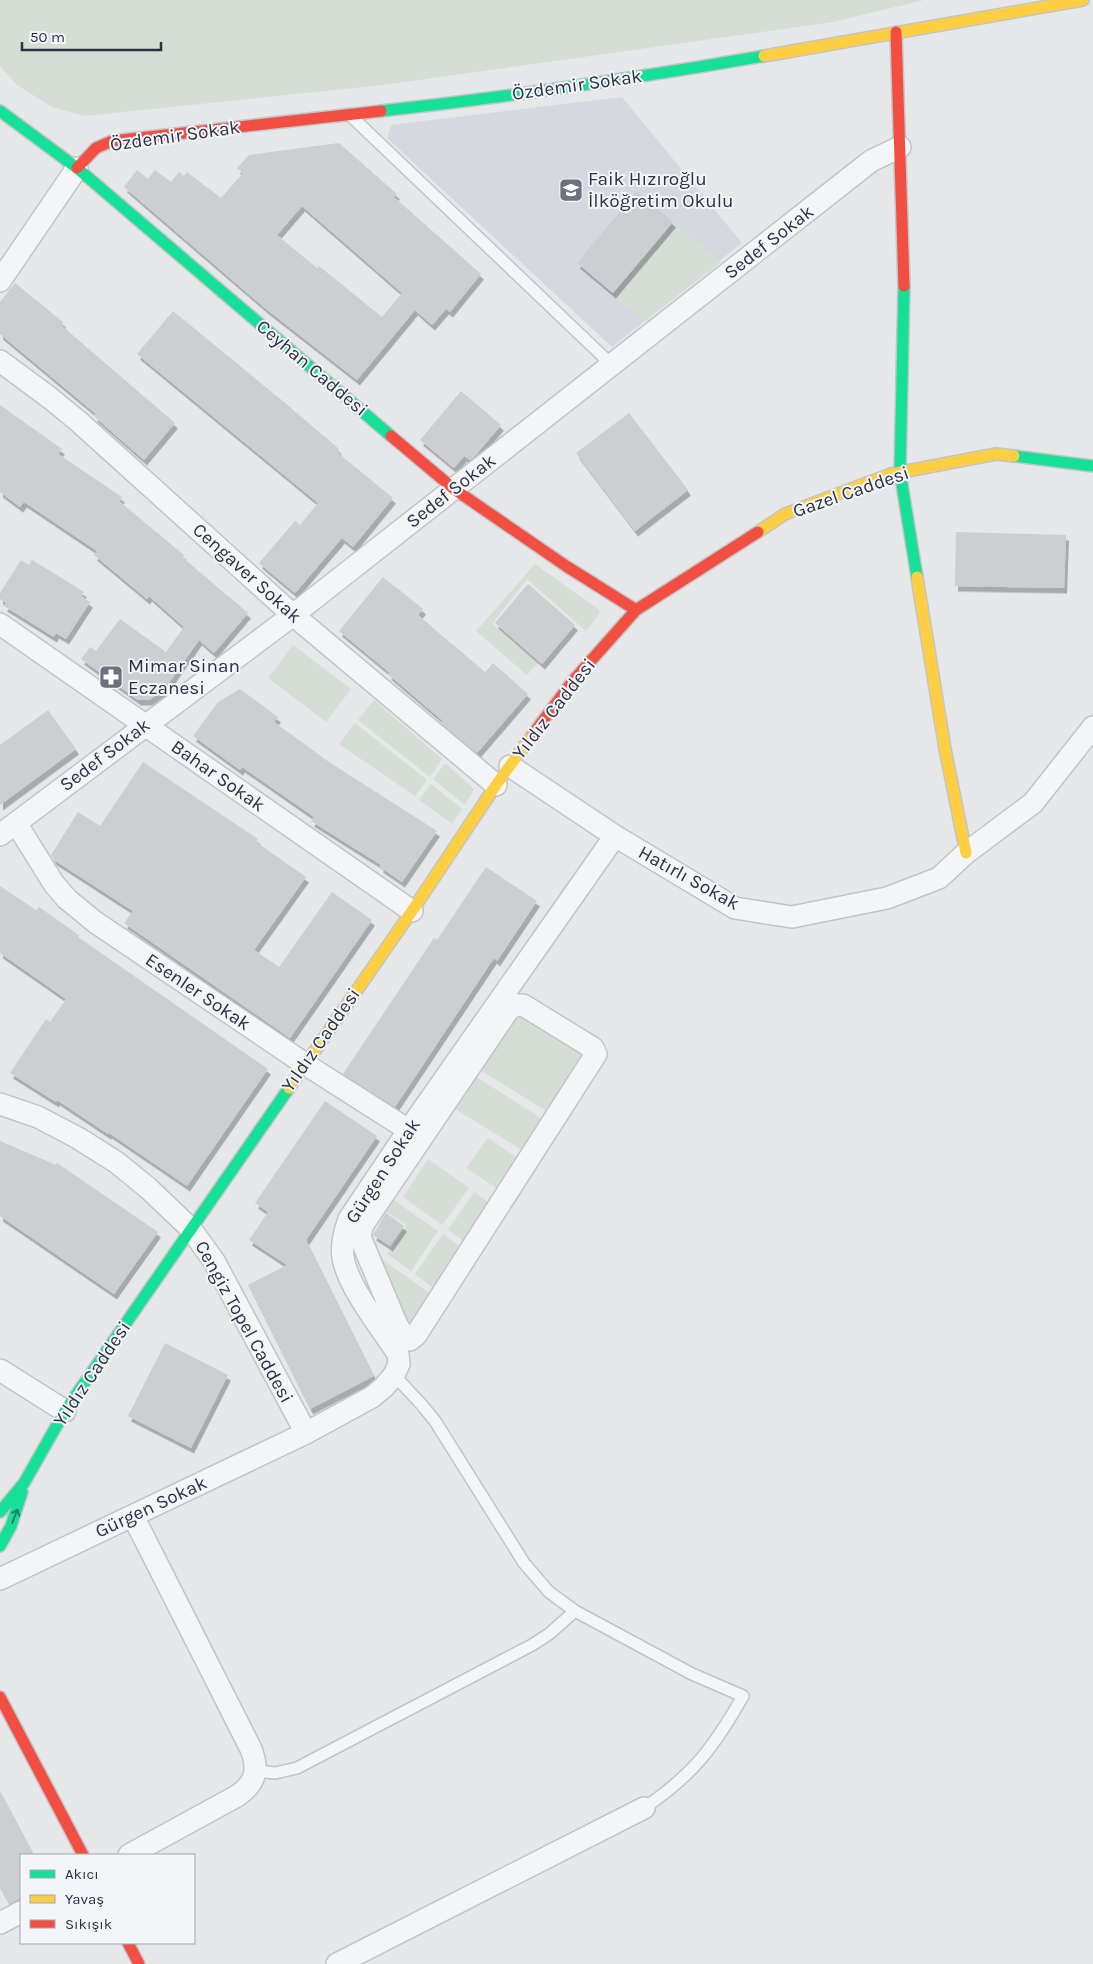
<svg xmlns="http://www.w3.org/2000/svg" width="1093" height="1964" viewBox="0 0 1093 1964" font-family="Karla,sans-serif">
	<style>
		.built { fill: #d5d8de }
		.green { fill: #d4ded5 }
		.building { fill: #ccced1; fill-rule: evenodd; filter: url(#shadow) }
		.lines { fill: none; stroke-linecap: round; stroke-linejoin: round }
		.lane-casing { stroke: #c2c4c7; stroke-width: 14 }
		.street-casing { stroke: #c2c4c7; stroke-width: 24 }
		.fast-casing { stroke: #c2c4c7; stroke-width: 14 }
		.slow-casing { stroke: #c2c4c7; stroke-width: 14 }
		.jam-casing { stroke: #c2c4c7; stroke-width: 14 }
		.lane { stroke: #f4f5f6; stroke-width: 11 }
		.street { stroke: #f4f5f6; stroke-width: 21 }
		.fast { stroke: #16e098; stroke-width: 11 }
		.slow { stroke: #ffcf43; stroke-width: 11 }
		.jam { stroke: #f24e42; stroke-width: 11 }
		.oneway { stroke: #21806a }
		.labels { text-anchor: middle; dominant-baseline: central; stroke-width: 4; stroke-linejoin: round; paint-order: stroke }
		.street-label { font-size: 19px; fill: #2a3144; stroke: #f3f5f9 }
		.poi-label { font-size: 19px; fill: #2a3144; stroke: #f3f5f9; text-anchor: start }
	</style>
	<defs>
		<filter id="shadow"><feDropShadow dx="3" dy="5.5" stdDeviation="0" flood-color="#0004"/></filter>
	</defs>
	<rect width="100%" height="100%" fill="#e5e7e9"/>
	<path class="built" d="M 622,97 L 742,243 L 612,347 L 387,138 L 391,125 Z"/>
	<path class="green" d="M 0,0 L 924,0 L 833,22 L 383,85 L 84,116 L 52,107 L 17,85 L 0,66 Z
		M 678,225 L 721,262 L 645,321 L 614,298 Z
		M 535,564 L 598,609 L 600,613 L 586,631 L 527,579 L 492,624 L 538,663 L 527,675 L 476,631 Z
		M 293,645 L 351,689 L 326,722 L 268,678 Z
		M 374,700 L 442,759 L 430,777 L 358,720 Z
		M 355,723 L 427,780 L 415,796 L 339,744 Z
		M 445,763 L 474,789 L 465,805 L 433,779 Z
		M 431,784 L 462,809 L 452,824 L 419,800 Z
		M 520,1014 L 591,1053 L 553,1115 L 475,1067 L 509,1015 L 517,1019 Z
		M 470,1073 L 547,1122 L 528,1154 L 449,1105 Z
		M 488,1138 L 522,1161 L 504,1193 L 466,1168 Z
		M 428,1159 L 469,1188 L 442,1225 L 403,1197 Z
		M 474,1192 L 494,1206 L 470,1245 L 448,1230 Z
		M 385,1194 L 438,1231 L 411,1271 L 387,1254 L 407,1225 L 384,1210 Z
		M 443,1234 L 466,1251 L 439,1293 L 415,1274 Z
		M 369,1250 L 435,1297 L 411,1336 Z"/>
	<path class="building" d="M 339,143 L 397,194 L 394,197 L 481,274 L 450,312 L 446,309 L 432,325 L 415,310 L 357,380 L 266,309 L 124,187 L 137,170 L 148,179 L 155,170 L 171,182 L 179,172 L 184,176 L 187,172 L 221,198 L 243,173 L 237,168 L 249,155 ZM 302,206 L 402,293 L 382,317 L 319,266 L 317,268 L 277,235 Z
		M 637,191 L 673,222 L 613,293 L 577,263 Z
		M 15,283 L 63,322 L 62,326 L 175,423 L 144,460 L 94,416 L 96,414 L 0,334 L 0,302 Z
		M 173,311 L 284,402 L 339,449 L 337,452 L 393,498 L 353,547 L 342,538 L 295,593 L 259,563 L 295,521 L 300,525 L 318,503 L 137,354 Z
		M 461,391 L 501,425 L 474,457 L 470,460 L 464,456 L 454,468 L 420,440 Z
		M 0,405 L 62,449 L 58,454 L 122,497 L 119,501 L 184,555 L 182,557 L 248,613 L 214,653 L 199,640 L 164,690 L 149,700 L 138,700 L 81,659 L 90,647 L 96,651 L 120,619 L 166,652 L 184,627 L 149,596 L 147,599 L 94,555 L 97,551 L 24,502 L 20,507 L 0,492 Z
		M 629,413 L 688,490 L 635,531 L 576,453 Z
		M 956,532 L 1066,535 L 1064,588 L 955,586 Z
		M 21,560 L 29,565 L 32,560 L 65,580 L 84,592 L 81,596 L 90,602 L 66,639 L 56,633 L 54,637 L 4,606 L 6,603 L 0,599 L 0,593 Z
		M 383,577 L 423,609 L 418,615 L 485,672 L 493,663 L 528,694 L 477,753 L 441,723 L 443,721 L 388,674 L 390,673 L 339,631 Z
		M 528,584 L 575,625 L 542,664 L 495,623 Z
		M 240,689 L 278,717 L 274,722 L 329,762 L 437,831 L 402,882 L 380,867 L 381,865 L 311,821 L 314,817 L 242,767 L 240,770 L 193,736 L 218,702 Z
		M 48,710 L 76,749 L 0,805 L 0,745 Z
		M 143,762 L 258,839 L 256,842 L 306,877 L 254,950 L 279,967 L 332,892 L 372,920 L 290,1038 L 124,923 L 133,911 L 54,860 L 51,855 L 78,812 L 100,826 Z
		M 486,867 L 537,901 L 497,961 L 494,958 L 395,1107 L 343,1074 L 434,938 L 437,940 Z
		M 0,886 L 36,910 L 39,907 L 79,935 L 78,937 L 268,1069 L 187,1186 L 109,1133 L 108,1134 L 57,1100 L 56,1102 L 10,1073 L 46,1019 L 50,1022 L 66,999 L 0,953 Z
		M 325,1101 L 377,1136 L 306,1240 L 374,1376 L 310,1409 L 248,1285 L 287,1265 L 249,1240 L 268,1212 L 255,1203 Z
		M 0,1141 L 56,1165 L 57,1163 L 158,1232 L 114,1294 L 0,1216 Z
		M 386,1213 L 404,1226 L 390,1246 L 373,1235 Z
		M 165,1343 L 228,1375 L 191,1448 L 128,1416 Z
		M 0,1791 L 34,1855 L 21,1855 L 21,1898 L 9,1904 L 0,1888 Z"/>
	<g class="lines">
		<g class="lane-casing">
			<path id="lane" d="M 353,118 L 612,365
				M 394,1375 L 421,1404 L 435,1421 L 524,1563 L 549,1592 L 575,1611 L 692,1674 L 743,1696 C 714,1747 693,1775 644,1808
				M 256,1771 L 275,1773 L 297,1768 L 532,1645 L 549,1634 L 575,1611"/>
		</g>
		<g class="street-casing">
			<path id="street" d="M 0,281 L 77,168
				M 0,361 L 50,398 L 78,421 L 293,615 L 496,785
				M 0,624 L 412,911
				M 510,766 L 615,836 L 735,908 L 792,917 L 887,898 L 939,878 L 966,853 L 1033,803 L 1093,727
				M 16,823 L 54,884 L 67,899 L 95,922 L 305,1064 L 421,1138
				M 0,835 L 293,615 L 871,161 L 900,147
				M 517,1005 L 523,1005 L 593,1048 L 596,1054 L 416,1335 L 410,1340 L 404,1336 L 397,1325 L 360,1237 L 362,1226 L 509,1009 Z
				M 0,1104 L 38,1117 L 78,1138 L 116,1162 L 148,1188 L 190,1228 L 214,1261 L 306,1433
				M 0,1370 L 65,1411
				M 0,1579 L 306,1433 L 372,1397 L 384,1387 L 394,1375 L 399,1364 L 398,1354 C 382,1329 347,1286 343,1257 C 341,1244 345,1231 349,1219 L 408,1131 L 615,836
				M 129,1855 L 237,1796 C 256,1783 259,1770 251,1749 L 133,1516
				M 0,1923 L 21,1912
				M 337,1964 L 644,1808"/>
		</g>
		<g class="fast-casing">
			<path id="fast" d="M 0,111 L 77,168 L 391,436
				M 381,111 C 508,97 638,78 764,56
				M 904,286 L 900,472 L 917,577
				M 1014,456 L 1093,466
				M 0,1512 L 24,1483 L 65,1411 L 289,1088
				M 0,1546 L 11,1526 L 22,1492"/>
		</g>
		<g class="slow-casing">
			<path id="slow" d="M 764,56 L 1083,0
				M 758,532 L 785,514 L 891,474 L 996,454 L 1014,456
				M 917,577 L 945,749 L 966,853
				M 289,1088 L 412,911 L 496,785 L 533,734"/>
		</g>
		<g class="jam-casing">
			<path id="jam" d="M 896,32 L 904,286
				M 77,168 L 96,148 L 112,141 L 381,111
				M 391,436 L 454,489 L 566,566 L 636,610
				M 533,734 L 572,682 L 636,610 L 758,532
				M 0,1697 L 83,1855
				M 128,1943 L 139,1964"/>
		</g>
		<use href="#lane" class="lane"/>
		<use href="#street" class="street"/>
		<use href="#fast" class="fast"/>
		<use href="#slow" class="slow"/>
		<use href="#jam" class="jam"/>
	</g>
	<defs><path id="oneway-shaft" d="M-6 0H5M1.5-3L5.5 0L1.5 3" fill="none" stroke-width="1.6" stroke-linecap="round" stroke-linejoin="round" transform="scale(1.25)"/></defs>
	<use class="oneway" href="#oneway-shaft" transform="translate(15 1516) rotate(-68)"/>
	<defs>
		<g id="school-square" transform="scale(1.25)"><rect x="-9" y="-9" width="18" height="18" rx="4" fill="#6b717e" stroke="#f3f5f9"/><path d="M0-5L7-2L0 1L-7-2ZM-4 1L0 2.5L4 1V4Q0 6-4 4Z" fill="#fff"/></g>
		<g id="pharmacy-square" transform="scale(1.25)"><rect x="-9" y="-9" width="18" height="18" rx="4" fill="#6b717e" stroke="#f3f5f9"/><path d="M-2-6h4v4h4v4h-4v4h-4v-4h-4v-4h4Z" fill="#fff"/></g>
	</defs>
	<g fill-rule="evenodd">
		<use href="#school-square" x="571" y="190"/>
		<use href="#pharmacy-square" x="111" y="677"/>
	</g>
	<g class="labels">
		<g class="street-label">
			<text transform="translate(577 85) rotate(-8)">Özdemir Sokak</text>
			<text transform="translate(175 136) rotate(-8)">Özdemir Sokak</text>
			<text transform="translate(769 242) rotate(-38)">Sedef Sokak</text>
			<text transform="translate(312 368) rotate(40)">Ceyhan Caddesi</text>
			<text transform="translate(451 491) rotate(-38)">Sedef Sokak</text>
			<text transform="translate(851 492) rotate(-19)">Gazel Caddesi</text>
			<text transform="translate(247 573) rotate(42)">Cengaver Sokak</text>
			<text transform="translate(554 709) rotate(-52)">Yıldız Caddesi</text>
			<text transform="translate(105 755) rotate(-37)">Sedef Sokak</text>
			<text transform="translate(218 776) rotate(35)">Bahar Sokak</text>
			<text transform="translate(689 878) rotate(29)">Hatırlı Sokak</text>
			<text transform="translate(198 992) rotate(34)">Esenler Sokak</text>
			<text transform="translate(321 1040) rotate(-55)">Yıldız Caddesi</text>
			<text transform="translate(383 1171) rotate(-57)">Gürgen Sokak</text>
			<text transform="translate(244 1322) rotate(61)">Cengiz Topel Caddesi</text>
			<text transform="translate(92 1374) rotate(-56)">Yıldız Caddesi</text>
			<text transform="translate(151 1507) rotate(-25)">Gürgen Sokak</text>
		</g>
		<g class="poi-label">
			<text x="588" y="179">Faik Hızıroğlu<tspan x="588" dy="22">İlköğretim Okulu</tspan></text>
			<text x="128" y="666">Mimar Sinan<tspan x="128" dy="22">Eczanesi</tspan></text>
		</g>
	</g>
	<rect x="20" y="1854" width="175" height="90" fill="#f3f5f9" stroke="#a3a7b1"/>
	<rect x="30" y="1870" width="25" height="8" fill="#16e098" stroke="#a3a7b1"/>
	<text x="65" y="1879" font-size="15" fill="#2a3144">Akıcı</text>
	<rect x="30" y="1895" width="25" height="8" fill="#ffcf43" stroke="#a3a7b1"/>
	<text x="65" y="1904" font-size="15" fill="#2a3144">Yavaş</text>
	<rect x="30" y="1920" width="25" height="8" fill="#f24e42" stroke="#a3a7b1"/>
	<text x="65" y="1929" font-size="15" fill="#2a3144">Sıkışık</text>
	<path d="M22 42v8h139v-8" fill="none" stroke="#2a3144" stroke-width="2.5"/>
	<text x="30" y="42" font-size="15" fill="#2a3144" stroke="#f3f5f9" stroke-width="4" paint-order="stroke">50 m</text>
</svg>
